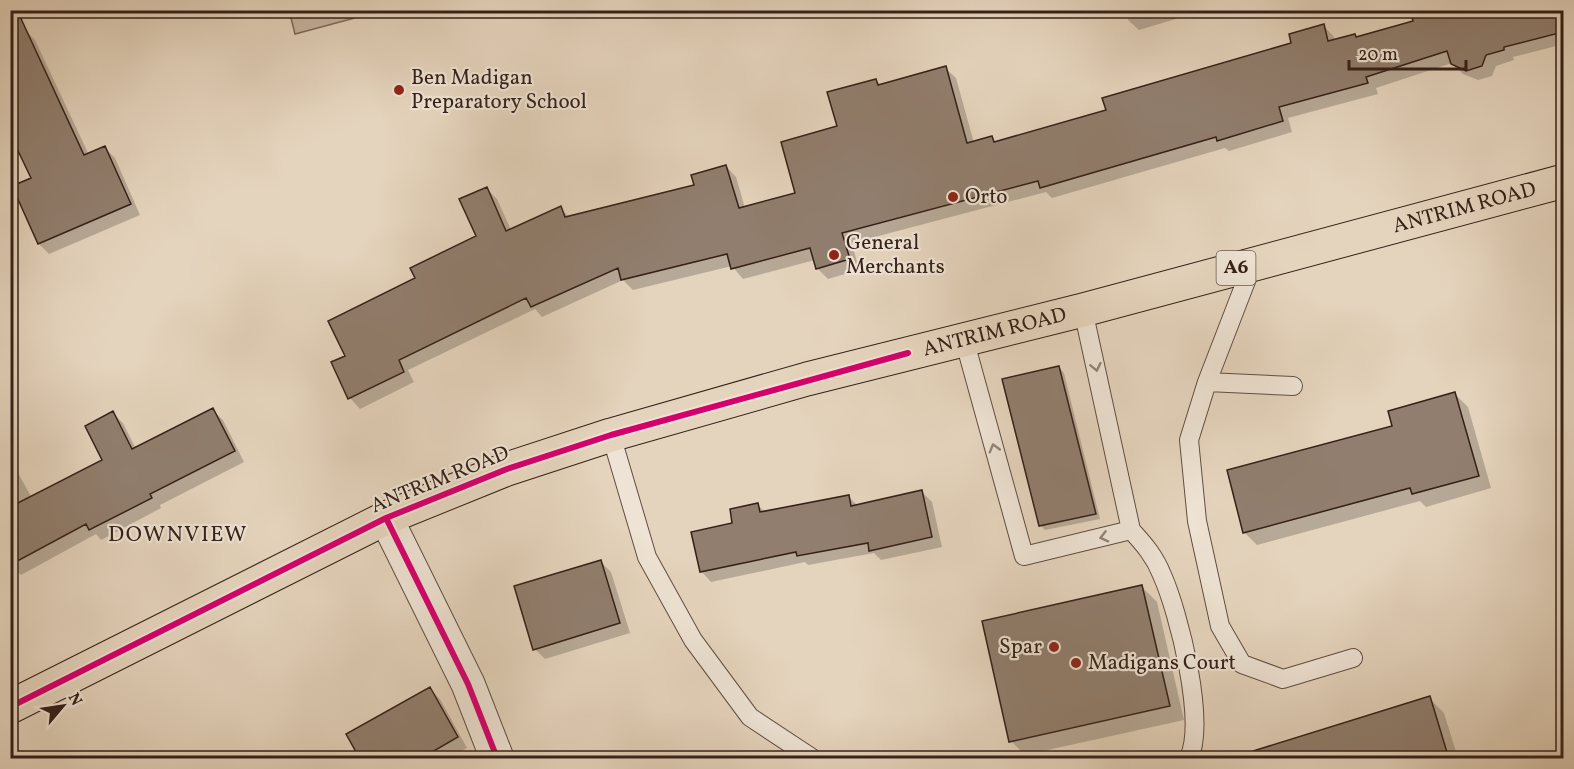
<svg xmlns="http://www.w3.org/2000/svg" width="1574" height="769" viewBox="0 0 1574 769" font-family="Vollkorn,serif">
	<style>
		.green { fill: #c7b5a1; stroke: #7e6a5c; stroke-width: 1.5 }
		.shadow { fill: #0003 }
		.building { fill: #917e6e; stroke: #352018; stroke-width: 1.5 }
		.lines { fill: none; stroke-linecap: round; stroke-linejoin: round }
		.service-casing { stroke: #614d41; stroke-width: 20 }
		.minor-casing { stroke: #614d41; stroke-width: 35 }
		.primary-casing { stroke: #352018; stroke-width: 35 }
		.service { stroke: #eee3d4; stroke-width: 18 }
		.minor { stroke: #eee3d4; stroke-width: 33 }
		.primary { stroke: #e5d4bd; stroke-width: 33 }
		.cycleway-casing { stroke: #eee3d4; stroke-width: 10 }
		.cycleway { stroke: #d6006c; stroke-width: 6 }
		.oneway { stroke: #928276 }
		.poi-dot { fill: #8f2418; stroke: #eee3d4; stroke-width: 2 }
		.labels { text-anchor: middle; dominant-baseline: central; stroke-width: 4.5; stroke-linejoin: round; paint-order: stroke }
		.shield { fill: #eee3d4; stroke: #6c5a50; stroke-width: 1.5 }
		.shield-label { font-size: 20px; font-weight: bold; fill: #352018 }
		.poi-label { font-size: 21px; fill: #352018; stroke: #eee3d4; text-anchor: start }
		.street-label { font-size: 21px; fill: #352018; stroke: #eee3d4 }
		.neighbourhood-label { font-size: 22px; letter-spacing: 1.5px; fill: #352018; stroke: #eee3d4 }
	</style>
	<rect width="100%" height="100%" fill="#e5d4bd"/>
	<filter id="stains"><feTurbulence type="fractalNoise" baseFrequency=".00333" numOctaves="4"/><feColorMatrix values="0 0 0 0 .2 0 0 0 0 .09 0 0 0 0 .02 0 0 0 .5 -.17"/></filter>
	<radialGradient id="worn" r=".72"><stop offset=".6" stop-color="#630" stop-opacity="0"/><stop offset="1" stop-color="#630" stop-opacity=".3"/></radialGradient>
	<path class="green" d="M 289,10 L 381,10 L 381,11 L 295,34 Z"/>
	<path class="shadow" d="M 1126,10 L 1199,10 L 1199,12 L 1139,30 L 1128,20 Z
		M 1411,10 L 1564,10 L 1564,44 L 1513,57 L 1514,60 L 1496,66 L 1492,76 L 1478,80 L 1463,74 L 1452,63 L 1376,88 L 1378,94 L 1288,118 L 1292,132 L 1229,151 L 1225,148 L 1052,198 L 1046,192 L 852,243 L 859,270 L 828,279 L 817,268 L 815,260 L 743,279 L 732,266 L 633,290 L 623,280 L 542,317 L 535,309 L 408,370 L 414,382 L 360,409 L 350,398 L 333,363 L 347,356 L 417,279 L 478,237 L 486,188 L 497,199 L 511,230 L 560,208 L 570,218 L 696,187 L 726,166 L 736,177 L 745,208 L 797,194 L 839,127 L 876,80 L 881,86 L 945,68 L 956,78 L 974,143 L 992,138 L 997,143 L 1108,111 L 1293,44 L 1324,26 L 1334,37 L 1335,41 L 1357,38 L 1414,22 Z
		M 25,30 L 35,40 L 89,155 L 105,148 L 115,158 L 140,215 L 49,254 L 39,244 Z
		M 1059,367 L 1064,373 L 1100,519 L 1045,530 L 1040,525 Z
		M 1455,394 L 1468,407 L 1491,488 L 1426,507 L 1420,501 L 1257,545 L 1244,532 Z
		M 212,410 L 223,420 L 244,462 L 160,505 L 161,508 L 101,540 L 96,534 L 21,575 L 10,564 L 10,459 L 32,498 L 104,460 L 112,413 L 123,423 L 136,449 Z
		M 921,491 L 932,502 L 942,547 L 881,560 L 874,553 L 808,565 L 805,562 L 711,582 L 701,571 L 734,524 L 758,505 L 765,512 L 848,496 L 858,506 Z
		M 600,561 L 611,572 L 630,633 L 545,659 L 535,649 Z
		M 1142,587 L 1157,602 L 1184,720 L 1025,755 L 1011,741 Z
		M 430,689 L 440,699 L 467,748 L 448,758 L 362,758 Z
		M 1429,698 L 1444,713 L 1458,758 L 1263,758 Z"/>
	<path class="building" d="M 10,10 L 17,10 L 84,155 L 105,146 L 131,204 L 38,244 L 12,186 L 31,178 L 10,134 Z
		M 1410,10 L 1563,10 L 1563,32 L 1504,47 L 1504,50 L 1486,55 L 1482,66 L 1466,71 L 1451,64 L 1447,51 L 1366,77 L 1368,83 L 1279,107 L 1283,121 L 1217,141 L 1216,137 L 1040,188 L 1038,181 L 842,233 L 850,259 L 816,269 L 810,248 L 731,269 L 727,254 L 621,280 L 618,268 L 531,307 L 526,298 L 399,360 L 404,372 L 348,399 L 331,362 L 345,356 L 328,321 L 415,278 L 410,268 L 476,236 L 459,199 L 487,187 L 506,231 L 561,206 L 565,217 L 694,185 L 691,175 L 726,165 L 739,208 L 795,193 L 781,142 L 837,126 L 827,92 L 876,79 L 878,85 L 946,66 L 967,143 L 992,136 L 994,142 L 1106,110 L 1102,98 L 1291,43 L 1289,34 L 1324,24 L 1328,41 L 1355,34 L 1356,37 L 1413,21 Z
		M 1059,366 L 1096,514 L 1039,526 L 1002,379 Z
		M 1455,392 L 1479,476 L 1412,494 L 1410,488 L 1243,533 L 1227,470 L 1392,426 L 1388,411 Z
		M 213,408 L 235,451 L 150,494 L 152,498 L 89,530 L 86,524 L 10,565 L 10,507 L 102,460 L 85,426 L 113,411 L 132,449 Z
		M 922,490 L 932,537 L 869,551 L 868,543 L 797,556 L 796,552 L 700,572 L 691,532 L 732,523 L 730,509 L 758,503 L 760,512 L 849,495 L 851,506 Z
		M 601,560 L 620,623 L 533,650 L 514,586 Z
		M 1142,585 L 1170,706 L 1009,742 L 982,621 Z
		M 430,687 L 458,737 L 420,759 L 360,759 L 346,734 Z
		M 1430,696 L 1449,759 L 1254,759 L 1253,751 Z"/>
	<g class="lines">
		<g class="service-casing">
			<path id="service" d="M 1253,263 L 1207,382 L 1293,386
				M 964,339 L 1024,556 L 1131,530 L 1083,310
				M 1207,382 L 1189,440 L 1197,521 L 1220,626 L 1242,664 L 1283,679 L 1353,658
				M 611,435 L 647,557 L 693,640 L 750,717 L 812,758
				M 1131,530 C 1144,544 1155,557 1162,575 C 1179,613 1206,721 1189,758"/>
		</g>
		<g class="minor-casing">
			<path id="minor" d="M 386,518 L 468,684 L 497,758"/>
		</g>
		<g class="primary-casing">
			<g id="primary">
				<path id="s1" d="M 10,707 L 386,518 L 507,469 L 611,435 L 807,379 L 1083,310 L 1564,181"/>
			</g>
		</g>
		<use href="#service" class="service"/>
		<use href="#minor" class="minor"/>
		<use href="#primary" class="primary"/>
		<g class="cycleway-casing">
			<path id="cycleway" d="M 386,518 L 468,684 L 497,758
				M 10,707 L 386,518 L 507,469 L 611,435 L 908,353"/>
		</g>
		<use href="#cycleway" class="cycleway"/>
	</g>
	<defs><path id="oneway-chevron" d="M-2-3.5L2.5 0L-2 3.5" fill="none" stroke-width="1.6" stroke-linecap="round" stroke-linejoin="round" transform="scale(1.5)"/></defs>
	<g class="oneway">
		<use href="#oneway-chevron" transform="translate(1096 367) rotate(78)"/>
		<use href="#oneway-chevron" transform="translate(994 448) rotate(-106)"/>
		<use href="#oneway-chevron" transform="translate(1104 537) rotate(166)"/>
	</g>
	<g class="poi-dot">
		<circle cx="399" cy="90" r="6"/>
		<circle cx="953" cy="197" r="6"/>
		<circle cx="834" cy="255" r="6"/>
		<circle cx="1054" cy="647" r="6"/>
		<circle cx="1076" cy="663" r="6"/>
	</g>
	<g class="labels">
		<rect class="shield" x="1216.5" y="251" width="39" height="34" rx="4.5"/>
		<g class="shield-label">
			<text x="1236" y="268">A6</text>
		</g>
		<g class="poi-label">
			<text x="411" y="78">Ben Madigan<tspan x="411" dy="24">Preparatory School</tspan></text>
			<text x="965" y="197">Orto</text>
			<text x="846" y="243">General<tspan x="846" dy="24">Merchants</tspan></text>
			<text x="1042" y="647" text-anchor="end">Spar</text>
			<text x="1088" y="663">Madigans Court</text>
		</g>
		<g class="street-label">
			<text stroke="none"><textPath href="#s1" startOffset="1544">ANTRIM ROAD</textPath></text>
			<text stroke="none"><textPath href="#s1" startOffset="1058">ANTRIM ROAD</textPath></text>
			<text transform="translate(440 480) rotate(-22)">ANTRIM ROAD</text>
		</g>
		<g class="neighbourhood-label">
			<text x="178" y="535">DOWNVIEW</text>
		</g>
	</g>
	<rect width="1574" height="769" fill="none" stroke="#e5d4bd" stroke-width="36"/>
	<rect x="12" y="12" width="1550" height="745" fill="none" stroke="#352018" stroke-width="3"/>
	<rect x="18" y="18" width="1538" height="733" fill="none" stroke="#352018" stroke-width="1.5"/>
	<g transform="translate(63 706) rotate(61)" stroke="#eee3d4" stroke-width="4.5" paint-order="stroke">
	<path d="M0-4.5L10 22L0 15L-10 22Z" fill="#352018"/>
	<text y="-9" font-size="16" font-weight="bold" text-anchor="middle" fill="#352018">N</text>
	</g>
	<path d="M1349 60v9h117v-9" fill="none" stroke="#352018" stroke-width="3"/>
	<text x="1358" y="60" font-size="18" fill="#352018" stroke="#eee3d4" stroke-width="4.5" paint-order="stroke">20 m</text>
	<rect width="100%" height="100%" filter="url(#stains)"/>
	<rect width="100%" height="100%" fill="url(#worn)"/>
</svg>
